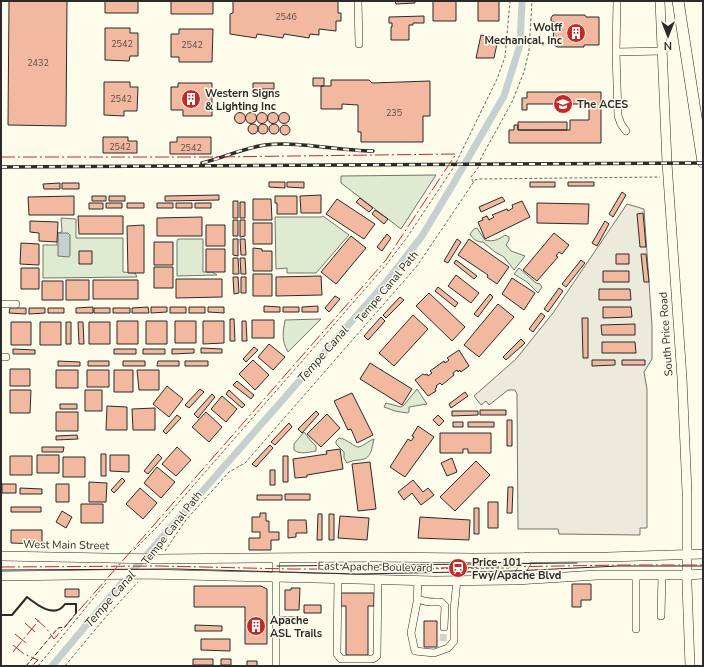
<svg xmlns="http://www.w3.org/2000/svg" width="704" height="667" viewBox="0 0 704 667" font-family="'Nunito Sans',sans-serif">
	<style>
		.green { fill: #deebd1; stroke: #74746e }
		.parking { fill: #eceadb; stroke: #74746e }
		.water { fill: #c7d0d0; stroke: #74746e }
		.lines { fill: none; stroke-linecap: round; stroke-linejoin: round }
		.canal { stroke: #c7d0d0; stroke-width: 7 }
		.building { fill: #f2b8a0; stroke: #2b2b2b }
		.minor-tunnel { stroke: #d3d1c4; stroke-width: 7; stroke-dasharray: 7 3.5; stroke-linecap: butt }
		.minor-casing { stroke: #2b2b2b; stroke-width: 8 }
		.major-casing { stroke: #2b2b2b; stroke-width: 10 }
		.highway-casing { stroke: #2b2b2b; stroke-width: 12 }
		.path { stroke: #6a6964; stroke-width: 1; stroke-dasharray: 3 2; stroke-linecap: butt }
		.minor { stroke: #fdfbea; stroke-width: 7 }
		.major { stroke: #fdfbea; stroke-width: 9 }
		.highway { stroke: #fdfbea; stroke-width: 11 }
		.tram { stroke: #2b2b2b; stroke-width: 1 }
		.rail-casing { stroke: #2b2b2b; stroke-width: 3.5 }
		.rail { stroke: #fdfbea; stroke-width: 2; stroke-dasharray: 6; stroke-linecap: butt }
		.fence { stroke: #2b2b2b; stroke-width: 1; stroke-dasharray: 5 2; stroke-linecap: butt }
		.wall { stroke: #2b2b2b; stroke-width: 2 }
		.power { stroke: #c62828; stroke-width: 1; stroke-dasharray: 14 3 2 3; stroke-linecap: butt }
		.labels { text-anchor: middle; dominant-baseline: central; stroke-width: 3; stroke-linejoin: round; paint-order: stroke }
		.number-label { font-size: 9px; fill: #5d4e48 }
		.poi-label { font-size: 11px; font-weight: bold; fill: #2b2b2b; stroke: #fdfbea; text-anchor: start }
		.street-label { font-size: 11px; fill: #2b2b2b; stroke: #fdfbea }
		.water-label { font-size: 12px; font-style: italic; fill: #2b2b2b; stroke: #fdfbea }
	</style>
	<rect width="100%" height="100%" fill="#fdfbea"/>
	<path class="green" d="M 436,175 L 401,229 L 341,183 L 341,176 Z
		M 323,216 L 349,235 L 316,273 L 287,273 L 287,268 L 276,269 L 275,217 L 321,217 Z
		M 61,218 L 76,219 L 76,238 L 123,238 L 123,272 L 135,273 L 137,277 L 43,278 L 43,245 L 57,245 L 57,233 L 62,232 Z
		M 477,228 L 485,240 C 493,242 498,240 505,235 L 509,237 L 509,240 L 506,245 L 511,251 L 525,256 L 514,270 L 504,257 L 495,252 L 483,242 C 478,243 472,238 470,234 L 474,229 Z
		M 178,239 L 203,239 L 203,272 L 212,272 L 217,275 L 177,276 L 177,241 Z
		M 519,268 L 536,283 L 540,284 L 542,287 L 538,293 L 527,282 L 514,274 Z
		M 321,319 L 288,352 C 281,339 283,334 285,320 Z
		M 417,389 L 427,404 L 409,407 L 409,412 L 407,413 L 395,411 L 384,407 L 386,403 L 401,407 L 404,405 Z
		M 304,432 L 311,441 L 316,446 L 316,451 C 309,452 300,455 294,450 L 294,444 Z
		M 339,438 C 346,438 355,448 359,447 C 364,446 369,440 374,439 C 371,450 372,459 359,460 C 355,460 351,461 347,463 L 344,458 L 344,452 L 336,444 L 336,441 Z"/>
	<path class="parking" d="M 627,204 L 644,209 L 652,326 L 652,359 L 644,372 L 647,389 L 647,528 L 640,528 L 640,535 L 559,534 L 558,529 L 518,529 L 517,394 L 515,390 L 508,390 L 489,405 L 486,401 L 481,405 L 474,396 L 516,359 L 553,313 Z"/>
	<path class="water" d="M 58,233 L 68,233 L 70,235 L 70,255 L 69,257 L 58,256 Z"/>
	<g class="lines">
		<path class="canal" d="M 52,666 L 114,592 L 387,281 L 422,236 L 452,186 L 504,96 L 520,45 L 522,1"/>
	</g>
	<path class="building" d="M 9,1 L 67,1 L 66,126 L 8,125 Z
		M 105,1 L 138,1 L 138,13 L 105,13 Z
		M 171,1 L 213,1 L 213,14 L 171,14 Z
		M 233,1 L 338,1 L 338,13 L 341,13 L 341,21 L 336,21 L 336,31 L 319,29 L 319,35 L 310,34 L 309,38 L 284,34 L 283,38 L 257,34 L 256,38 L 230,34 L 230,14 L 233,13 Z
		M 395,1 L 415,1 L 415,3 L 396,4 Z
		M 433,1 L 456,1 L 456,21 L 433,21 Z
		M 478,1 L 499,1 L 499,21 L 478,21 Z
		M 553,15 L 585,15 L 586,17 L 599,17 L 599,45 L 584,45 L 584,47 L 557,47 L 553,44 L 554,22 L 551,21 L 551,18 Z
		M 424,16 L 424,23 L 413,23 L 413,25 L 409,25 L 409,40 L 391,40 L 391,27 L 392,27 L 392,23 L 389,23 L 389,17 Z
		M 105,28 L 130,28 L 130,33 L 138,33 L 138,56 L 130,56 L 129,61 L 105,60 Z
		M 179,29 L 213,29 L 212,62 L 179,62 L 179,57 L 171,57 L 171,34 L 179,34 Z
		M 481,35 L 498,39 L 494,58 L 476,58 Z
		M 313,78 L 324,78 L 324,86 L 313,86 Z
		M 331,80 L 369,80 L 372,83 L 430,81 L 430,116 L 423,116 L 423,142 L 361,142 L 361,132 L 358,132 L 358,105 L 342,104 L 342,109 L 321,109 L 321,86 L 331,86 Z
		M 104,82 L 130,82 L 130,87 L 138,87 L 137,111 L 124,111 L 124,116 L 104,115 Z
		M 178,83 L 212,83 L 212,116 L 183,116 L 183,110 L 171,110 L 171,87 L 178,87 Z
		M 253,83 L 274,83 L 274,89 L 253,89 Z
		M 527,92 L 601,92 L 601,143 L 509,143 L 509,130 L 514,130 L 514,125 L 518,125 L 518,130 L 570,130 L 570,120 L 589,120 L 589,104 L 527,104 L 527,110 L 522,110 L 522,98 L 527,98 Z
		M267.5 118a5.5 5.5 0 1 1 11 0a5.5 5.5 0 1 1-11 0Z
		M256.5 118a5.5 5.5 0 1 1 11 0a5.5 5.5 0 1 1-11 0Z
		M278.5 118a5.5 5.5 0 1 1 11 0a5.5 5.5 0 1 1-11 0Z
		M245.5 118a5.5 5.5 0 1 1 11 0a5.5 5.5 0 1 1-11 0Z
		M234.5 118a5.5 5.5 0 1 1 11 0a5.5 5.5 0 1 1-11 0Z
		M 518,122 L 567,122 L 567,130 L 518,130 Z
		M269 129a5 5 0 1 1 10 0a5 5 0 1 1-10 0Z
		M258 129a5 5 0 1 1 10 0a5 5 0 1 1-10 0Z
		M248 129a5 5 0 1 1 10 0a5 5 0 1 1-10 0Z
		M280 130a5 5 0 1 1 10 0a5 5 0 1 1-10 0Z
		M 103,137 L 128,137 L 128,141 L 137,141 L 137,153 L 103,153 Z
		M 177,137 L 211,137 L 211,154 L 170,154 L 170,142 L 177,142 Z
		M 269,182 L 285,182 L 285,188 L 269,187 Z
		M 287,182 L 304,182 L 304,188 L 287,187 Z
		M 530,182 L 555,182 L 555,187 L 530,187 Z
		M 568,182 L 594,182 L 594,186 L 568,186 Z
		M 60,183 L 60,189 L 44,189 L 43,184 Z
		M 62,183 L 79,183 L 79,189 L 62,189 Z
		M 622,192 L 626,195 L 613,217 L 609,214 Z
		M 219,195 L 219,200 L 165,201 L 165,196 Z
		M 321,195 L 321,213 L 301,213 L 300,196 Z
		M 74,196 L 74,215 L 29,215 L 28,197 Z
		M 92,196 L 106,196 L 106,201 L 92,201 Z
		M 109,196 L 125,196 L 125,201 L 109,201 Z
		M 275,196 L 297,196 L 297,214 L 277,214 L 277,203 L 275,203 Z
		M 502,197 L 505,201 L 481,212 L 479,207 Z
		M 360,198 L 373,208 L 369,212 L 356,202 Z
		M 253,199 L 271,199 L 272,220 L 253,220 Z
		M 337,199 L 375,224 L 364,239 L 326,214 Z
		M 233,201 L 238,201 L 238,218 L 233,218 Z
		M 522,201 L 530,217 L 485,239 L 478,222 L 483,220 L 482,218 L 487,216 L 489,220 L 494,217 L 492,215 L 507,209 L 508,211 L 513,208 L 512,205 Z
		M 240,202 L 245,202 L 245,218 L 240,218 Z
		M 89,203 L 103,203 L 103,209 L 89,209 Z
		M 106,203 L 122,203 L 122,208 L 106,208 Z
		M 127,203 L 144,203 L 144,208 L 127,208 Z
		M 157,203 L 173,203 L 173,208 L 157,208 Z
		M 176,203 L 192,203 L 192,208 L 176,208 Z
		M 195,203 L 211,203 L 211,208 L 195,208 Z
		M 537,203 L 589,204 L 588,224 L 537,223 Z
		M 375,210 L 388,219 L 384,224 L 372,214 Z
		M 643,213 L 646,247 L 640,247 L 637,214 Z
		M 78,216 L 123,216 L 123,234 L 79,234 Z
		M 202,217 L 202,236 L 157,236 L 157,218 Z
		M 233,220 L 238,220 L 238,236 L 233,236 Z
		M 240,220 L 245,220 L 245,236 L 240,237 Z
		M 30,221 L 58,222 L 57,242 L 39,241 L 39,233 L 30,232 Z
		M 605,221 L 609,224 L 597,246 L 592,243 Z
		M 253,223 L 272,223 L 272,244 L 253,244 Z
		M 144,225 L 144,273 L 128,273 L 127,226 Z
		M 206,225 L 225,225 L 225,246 L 206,246 Z
		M 554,233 L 569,245 L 562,254 L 559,252 L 556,256 L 558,257 L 537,281 L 523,270 Z
		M 387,234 L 391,238 L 382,251 L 377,247 Z
		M 351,236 L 366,248 L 336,284 L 321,272 Z
		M 233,239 L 238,239 L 238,256 L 233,255 Z
		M 240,239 L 245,239 L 246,255 L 241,255 Z
		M 457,239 L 461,242 L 448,263 L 444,261 Z
		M 469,239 L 509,267 L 497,284 L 487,277 L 488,275 L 458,255 Z
		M 154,242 L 173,242 L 173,265 L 154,265 Z
		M 21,243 L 39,244 L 39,265 L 20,264 Z
		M 253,248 L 262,249 L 262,251 L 272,251 L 272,271 L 253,271 Z
		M 206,249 L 225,249 L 225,272 L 206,272 Z
		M 79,251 L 92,251 L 92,264 L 79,264 Z
		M 616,254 L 629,254 L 629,264 L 616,264 Z
		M 641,254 L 646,254 L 649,282 L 644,282 Z
		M 233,258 L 238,258 L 239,274 L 233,274 Z
		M 240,258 L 245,258 L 246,274 L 241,274 Z
		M 456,260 L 477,276 L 474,279 L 454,263 Z
		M 581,260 L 585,263 L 566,287 L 562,284 Z
		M 154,267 L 173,267 L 173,288 L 154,288 Z
		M 21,268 L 39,268 L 39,289 L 21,289 Z
		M 603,271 L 629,271 L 629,282 L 603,282 Z
		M 253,274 L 272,274 L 272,296 L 253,296 Z
		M 456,275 L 479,293 L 471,303 L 448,286 Z
		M 321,276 L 322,295 L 276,296 L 276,277 Z
		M 233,277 L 238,277 L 239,293 L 234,294 Z
		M 241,277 L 246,277 L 246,293 L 241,293 Z
		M 512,278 L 535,293 L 524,310 L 502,294 Z
		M 176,279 L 222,279 L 222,297 L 176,298 Z
		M 66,280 L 89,280 L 89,300 L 66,300 Z
		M 93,280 L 138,280 L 138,299 L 93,299 Z
		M 42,281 L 63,281 L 63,300 L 42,300 Z
		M 438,287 L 458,303 L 455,307 L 435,291 Z
		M 559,288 L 563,291 L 548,312 L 544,309 Z
		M 599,289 L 630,289 L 631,300 L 599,300 Z
		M 429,293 L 465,327 L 452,341 L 416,306 Z
		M 490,294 L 493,297 L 478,317 L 474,314 Z
		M 335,296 L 340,299 L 329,312 L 325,308 Z
		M 400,297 L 404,300 L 386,318 L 383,315 Z
		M 498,304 L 514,317 L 479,357 L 464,345 Z
		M 264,306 L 280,307 L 280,312 L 264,312 Z
		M 318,306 L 318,312 L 302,312 L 302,307 Z
		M 93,307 L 93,313 L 76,313 L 76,308 Z
		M 148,307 L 149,313 L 132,313 L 132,308 Z
		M 151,307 L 167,307 L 167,312 L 151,313 Z
		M 170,307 L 186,307 L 186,313 L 170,313 Z
		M 189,307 L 205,307 L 205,313 L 189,313 Z
		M 208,307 L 224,307 L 224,313 L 208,312 Z
		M 283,307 L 299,307 L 299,312 L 283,312 Z
		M 603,307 L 631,307 L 632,317 L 603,318 Z
		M 10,308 L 26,308 L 26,314 L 9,313 Z
		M 29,308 L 45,308 L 45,313 L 29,314 Z
		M 48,308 L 64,308 L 64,313 L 48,313 Z
		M 94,308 L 110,308 L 110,313 L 94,313 Z
		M 113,308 L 130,308 L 130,313 L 113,313 Z
		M 541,313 L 545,316 L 533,332 L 529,329 Z
		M 413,315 L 428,329 L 394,366 L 379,353 Z
		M 381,317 L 385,321 L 368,340 L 364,336 Z
		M 582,318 L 588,318 L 588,358 L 583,358 Z
		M 230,319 L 234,319 L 235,341 L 230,341 Z
		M 252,320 L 274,320 L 274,338 L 252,338 Z
		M 117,321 L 138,321 L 138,344 L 117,344 Z
		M 146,321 L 167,321 L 167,344 L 146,344 Z
		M 175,321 L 196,321 L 196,343 L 175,343 Z
		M 203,321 L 224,321 L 224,343 L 203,344 Z
		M 242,321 L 246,321 L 247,341 L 242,341 Z
		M 11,322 L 31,322 L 31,345 L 11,345 Z
		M 40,322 L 61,322 L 61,345 L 40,345 Z
		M 66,322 L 71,322 L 71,344 L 66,344 Z
		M 78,322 L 83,322 L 84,344 L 79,344 Z
		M 89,322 L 110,322 L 110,344 L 89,344 Z
		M 635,324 L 635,335 L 602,335 L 601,325 Z
		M 521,339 L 525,343 L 506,360 L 503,357 Z
		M 602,342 L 635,342 L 636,353 L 602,353 Z
		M 269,344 L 285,357 L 273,370 L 258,357 Z
		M 254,347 L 258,350 L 246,362 L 243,359 Z
		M 201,348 L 222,349 L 222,353 L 201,353 Z
		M 13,349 L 35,350 L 35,354 L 13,354 Z
		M 114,349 L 136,349 L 136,354 L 114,354 Z
		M 143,349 L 165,349 L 165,354 L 143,354 Z
		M 172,349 L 194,349 L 194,353 L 172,354 Z
		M 459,350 L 469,366 L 461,372 L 460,370 L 458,372 L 457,370 L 453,373 L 454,375 L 442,385 L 440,383 L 436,386 L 437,387 L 435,389 L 436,391 L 428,396 L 415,380 L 423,374 L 425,375 L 427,374 L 428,376 L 432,373 L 430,371 L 444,361 L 445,363 L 449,360 L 447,358 Z
		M 253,360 L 269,375 L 255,390 L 239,374 Z
		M 592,360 L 615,360 L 615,365 L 592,366 Z
		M 622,360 L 645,360 L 645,365 L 622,365 Z
		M 58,361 L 80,362 L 80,366 L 58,366 Z
		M 88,361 L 109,361 L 109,366 L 88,366 Z
		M 123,361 L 145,361 L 145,366 L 123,366 Z
		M 158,361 L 179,361 L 179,366 L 157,366 Z
		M 185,361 L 208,361 L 208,366 L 185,366 Z
		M 370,363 L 412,389 L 402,405 L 360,379 Z
		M 10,369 L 30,369 L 30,386 L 10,386 Z
		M 56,370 L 78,370 L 78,388 L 56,388 Z
		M 87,370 L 109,370 L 109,387 L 87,387 Z
		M 114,370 L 133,370 L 133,392 L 114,392 Z
		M 137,370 L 159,370 L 159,390 L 139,390 Z
		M 237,381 L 254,395 L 251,399 L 233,385 Z
		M 167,386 L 183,399 L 169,417 L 153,404 Z
		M 200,389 L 204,392 L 189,408 L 185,405 Z
		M 10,390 L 31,390 L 30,413 L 10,413 Z
		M 85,390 L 102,390 L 102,411 L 85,411 Z
		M 229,390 L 245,405 L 242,408 L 226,394 Z
		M 465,392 L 468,396 L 451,408 L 449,404 Z
		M 352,393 L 373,435 L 357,443 L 351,429 L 348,430 L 334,401 Z
		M 212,394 L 215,397 L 198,418 L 194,414 Z
		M 222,396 L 237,409 L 226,422 L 211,409 Z
		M 60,404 L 77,404 L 77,409 L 60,409 Z
		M 107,406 L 127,407 L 127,430 L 106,430 Z
		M 155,408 L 155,430 L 133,430 L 132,409 Z
		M 480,410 L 506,410 L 506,415 L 480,415 Z
		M 316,411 L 319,414 L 302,433 L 298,429 Z
		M 452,411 L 478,411 L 478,415 L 452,416 Z
		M 56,412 L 78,412 L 78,431 L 56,431 Z
		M 206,412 L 222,427 L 209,442 L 192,427 Z
		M 327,414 L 340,428 L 321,447 L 307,434 Z
		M 177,415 L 181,418 L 166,434 L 163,431 Z
		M 438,415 L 444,421 L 439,426 L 433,420 Z
		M 507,420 L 512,420 L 512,446 L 507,446 Z
		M 453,422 L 463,422 L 463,427 L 453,427 Z
		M 468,422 L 494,422 L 494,427 L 468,427 Z
		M 289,423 L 292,427 L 275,445 L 271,442 Z
		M 418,426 L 434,437 L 405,477 L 390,467 L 408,439 L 411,441 L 414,437 L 412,436 Z
		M 440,433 L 491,433 L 491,453 L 468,453 L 468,449 L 463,449 L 463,453 L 440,453 Z
		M 77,435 L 78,439 L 56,440 L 56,436 Z
		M 270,445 L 273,448 L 256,467 L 252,464 Z
		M 42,447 L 64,447 L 63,452 L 42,452 Z
		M 177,447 L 191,460 L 176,476 L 162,464 Z
		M 340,449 L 343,469 L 307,475 L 307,477 L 295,478 L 293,459 L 327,454 L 326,451 Z
		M 101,454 L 106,454 L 106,476 L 101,476 Z
		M 158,454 L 162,458 L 148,474 L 144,471 Z
		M 37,455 L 59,455 L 59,473 L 37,473 Z
		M 110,455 L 129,455 L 129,472 L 110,471 Z
		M 10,456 L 32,456 L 32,475 L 10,475 Z
		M 283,456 L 288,456 L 288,482 L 283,482 Z
		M 63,457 L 85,457 L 85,477 L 63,477 Z
		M 452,458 L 457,472 L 447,476 L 441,463 Z
		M 476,461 L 490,475 L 455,511 L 440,497 Z
		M 370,462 L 376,509 L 358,511 L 352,464 Z
		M 157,467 L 175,482 L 161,498 L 144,483 Z
		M 270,470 L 275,470 L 275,485 L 270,485 Z
		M 122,478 L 125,481 L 114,493 L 111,490 Z
		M 413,480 L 423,492 L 428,488 L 434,495 L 421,505 L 412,493 L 404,500 L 398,492 Z
		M 89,482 L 107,483 L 106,502 L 89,502 Z
		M 2,484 L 16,484 L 16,493 L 2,493 Z
		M 56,484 L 69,484 L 69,502 L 56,502 Z
		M 508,487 L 513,487 L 512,513 L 507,513 Z
		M 20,488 L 42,489 L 42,494 L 20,494 Z
		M 140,488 L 157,503 L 143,519 L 126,504 Z
		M 285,494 L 310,494 L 310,500 L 285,500 Z
		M 257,495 L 282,495 L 282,500 L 257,500 Z
		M 488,502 L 498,502 L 498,528 L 488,528 Z
		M 81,504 L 103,504 L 103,523 L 81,523 Z
		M 11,507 L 41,507 L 41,512 L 11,512 Z
		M 474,508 L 479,508 L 479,534 L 474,534 Z
		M 62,511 L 72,517 L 66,528 L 56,522 Z
		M 260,513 L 266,513 L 266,521 L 269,521 L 269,532 L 279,532 L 279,540 L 271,540 L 271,550 L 249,550 L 249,538 L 260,538 L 260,532 L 252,532 L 252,517 L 260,517 Z
		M 318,514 L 322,514 L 322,540 L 317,540 Z
		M 329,514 L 334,514 L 334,540 L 329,540 Z
		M 340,516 L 369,518 L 367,540 L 338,538 Z
		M 420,517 L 470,520 L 469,540 L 418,538 Z
		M 288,520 L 306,520 L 307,533 L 296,533 L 296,537 L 288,538 Z
		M 11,530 L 42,530 L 42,544 L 11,543 Z
		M 572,584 L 591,584 L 591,600 L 581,600 L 581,607 L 572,607 Z
		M 194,586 L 261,586 L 267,589 L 267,644 L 245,644 L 245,607 L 194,607 Z
		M 291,588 L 300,588 L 299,610 L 285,610 L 285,590 L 291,590 Z
		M 65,589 L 79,589 L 79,597 L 65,597 Z
		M 341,593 L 374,593 L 374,606 L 368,606 L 368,655 L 346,655 L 346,606 L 341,606 Z
		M 304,605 L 321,605 L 321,613 L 304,613 Z
		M 424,621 L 437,621 L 437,647 L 424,647 Z
		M 195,625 L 222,626 L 222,631 L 195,631 Z
		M 201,639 L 230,639 L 230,651 L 201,650 Z
		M 193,659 L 213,659 L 213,665 L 193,665 Z
		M 221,659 L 231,659 L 231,665 L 221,665 Z
		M 247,661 L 257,661 L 257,666 L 247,666 Z"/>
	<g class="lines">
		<path class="minor-tunnel" d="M 443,641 L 444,627"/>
		<g class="minor-casing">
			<path id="minor" d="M 358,1 L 359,44
				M 617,1 L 616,52 L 618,116 L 621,124 L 626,131
				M 616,52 L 662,51
				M 1,304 L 16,304
				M 1,357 L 6,357
				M 338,578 L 337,654 L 341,659 L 373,659 L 377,656 L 378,579
				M 418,580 L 417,602 L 411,633 L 415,651 L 434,653 L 448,648 L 454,641 L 454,610 L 457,580
				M 417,598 C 424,603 433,602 441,602 L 445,606 L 444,627
				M 661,616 L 662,575
				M 276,620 L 298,620
				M 636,629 L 636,575
				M 276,666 L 276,558"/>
		</g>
		<g class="major-casing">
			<path id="major" d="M 660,1 L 667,163 L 682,378 L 687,492 L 687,584 L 690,666
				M 1,556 L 159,559 L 373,557 L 473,558 L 608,557 L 703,554
				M 1,576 L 146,574 L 435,581 L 516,580 L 597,575 L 687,575 L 703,574
				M 516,580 L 526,563 L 527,557"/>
		</g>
		<g class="highway-casing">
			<path id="highway" d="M 678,1 L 703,162"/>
		</g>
		<path class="path" d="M 473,182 L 471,177 L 478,168 L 481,158 L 512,102 L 524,72 L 529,51 L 532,1
			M 134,550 L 159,525 L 386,265 L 406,239 L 455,165 L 497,79 L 505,57 L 510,1
			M 165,551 L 185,521 L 229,472 L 245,463 L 417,266 L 475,180 L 479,179 L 660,177
			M 406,569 L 509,568
			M 38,666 L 106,583
			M 65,666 L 104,619 L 138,582"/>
		<use href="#minor" class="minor"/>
		<use href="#major" class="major"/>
		<use href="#highway" class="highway"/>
		<path class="tram" d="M 277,566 L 577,563
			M 1,570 L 176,569 L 357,574 L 513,571 L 618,566 L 703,566"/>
		<g class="rail-casing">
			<path id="rail" d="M 202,163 C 223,158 243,148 265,145 C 301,141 337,151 373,151
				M 1,167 L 703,163"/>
		</g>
		<use href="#rail" class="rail"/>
		<path class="fence" d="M 26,666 L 58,628 L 65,627 L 76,613"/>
		<path class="wall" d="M 1,615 L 12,615 L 27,597 C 37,605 55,619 65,604 L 76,604 L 76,613"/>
		<path class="power" d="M 1,157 L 213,157 L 456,154
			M 1,567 L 159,566 L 290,569 L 368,569 L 624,565 L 703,565
			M 35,618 L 46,628 L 54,639 L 386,260 L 456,154
			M 25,623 L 35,632
			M 15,634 L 26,643
			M 13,645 L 24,654 L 38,660 L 32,666
			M 13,652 L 40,619"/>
	</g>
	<defs>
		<g id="building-disc" transform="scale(1)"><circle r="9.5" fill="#c62828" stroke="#fdfbea"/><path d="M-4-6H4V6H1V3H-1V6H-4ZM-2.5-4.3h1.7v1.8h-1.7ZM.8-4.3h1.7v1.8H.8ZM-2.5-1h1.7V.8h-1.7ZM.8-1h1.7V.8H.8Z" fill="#fff"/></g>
		<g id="school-disc" transform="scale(1)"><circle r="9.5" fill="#c62828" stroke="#fdfbea"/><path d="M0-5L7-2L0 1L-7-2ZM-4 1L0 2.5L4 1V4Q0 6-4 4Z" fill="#fff"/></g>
		<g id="station-disc" transform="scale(1)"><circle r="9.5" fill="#c62828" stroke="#fdfbea"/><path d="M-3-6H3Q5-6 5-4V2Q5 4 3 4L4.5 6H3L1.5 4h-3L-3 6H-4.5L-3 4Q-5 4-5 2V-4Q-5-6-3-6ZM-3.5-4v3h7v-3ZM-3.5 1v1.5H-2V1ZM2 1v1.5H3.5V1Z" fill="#fff"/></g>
	</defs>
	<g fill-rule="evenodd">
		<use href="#building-disc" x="576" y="33"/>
		<use href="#building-disc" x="191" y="99"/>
		<use href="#school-disc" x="563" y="104"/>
		<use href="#station-disc" x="458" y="568"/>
		<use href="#building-disc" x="256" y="626"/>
	</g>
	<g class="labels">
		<g class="number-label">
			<text x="286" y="17">2546</text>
			<text x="122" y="44">2542</text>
			<text x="192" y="45">2542</text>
			<text x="38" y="63">2432</text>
			<text x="121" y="99">2542</text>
			<text x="394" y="113">235</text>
			<text x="120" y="147">2542</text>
			<text x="191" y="148">2542</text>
		</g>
		<g class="poi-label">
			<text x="562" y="27" text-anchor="end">Wolff<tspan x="562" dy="13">Mechanical, Inc</tspan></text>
			<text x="205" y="93">Western Signs<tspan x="205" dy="13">&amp; Lighting Inc</tspan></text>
			<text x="577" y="104">The ACES</text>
			<text x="472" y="562">Price-101<tspan x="472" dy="13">Fwy/Apache Blvd</tspan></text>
			<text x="270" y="620">Apache<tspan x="270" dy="13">ASL Trails</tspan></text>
		</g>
		<g class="street-label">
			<text transform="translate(387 287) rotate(-50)">Tempe Canal Path</text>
			<text transform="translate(666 334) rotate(-94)">South Price Road</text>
			<text transform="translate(172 528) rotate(-52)">Tempe Canal Path</text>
			<text transform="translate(66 545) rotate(1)">West Main Street</text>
			<text transform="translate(375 567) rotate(1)">East Apache Boulevard</text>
		</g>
		<g class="water-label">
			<text transform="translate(323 354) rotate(-49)">Tempe Canal</text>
			<text transform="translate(110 599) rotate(-49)">Tempe Canal</text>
		</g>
	</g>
	<rect width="704" height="667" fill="none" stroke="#2b2b2b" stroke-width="4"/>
	<g transform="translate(668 36) rotate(180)" stroke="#fdfbea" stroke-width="3" paint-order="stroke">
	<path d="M0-3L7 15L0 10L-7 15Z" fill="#2b2b2b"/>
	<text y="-6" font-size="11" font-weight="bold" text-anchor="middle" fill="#2b2b2b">N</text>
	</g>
</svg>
